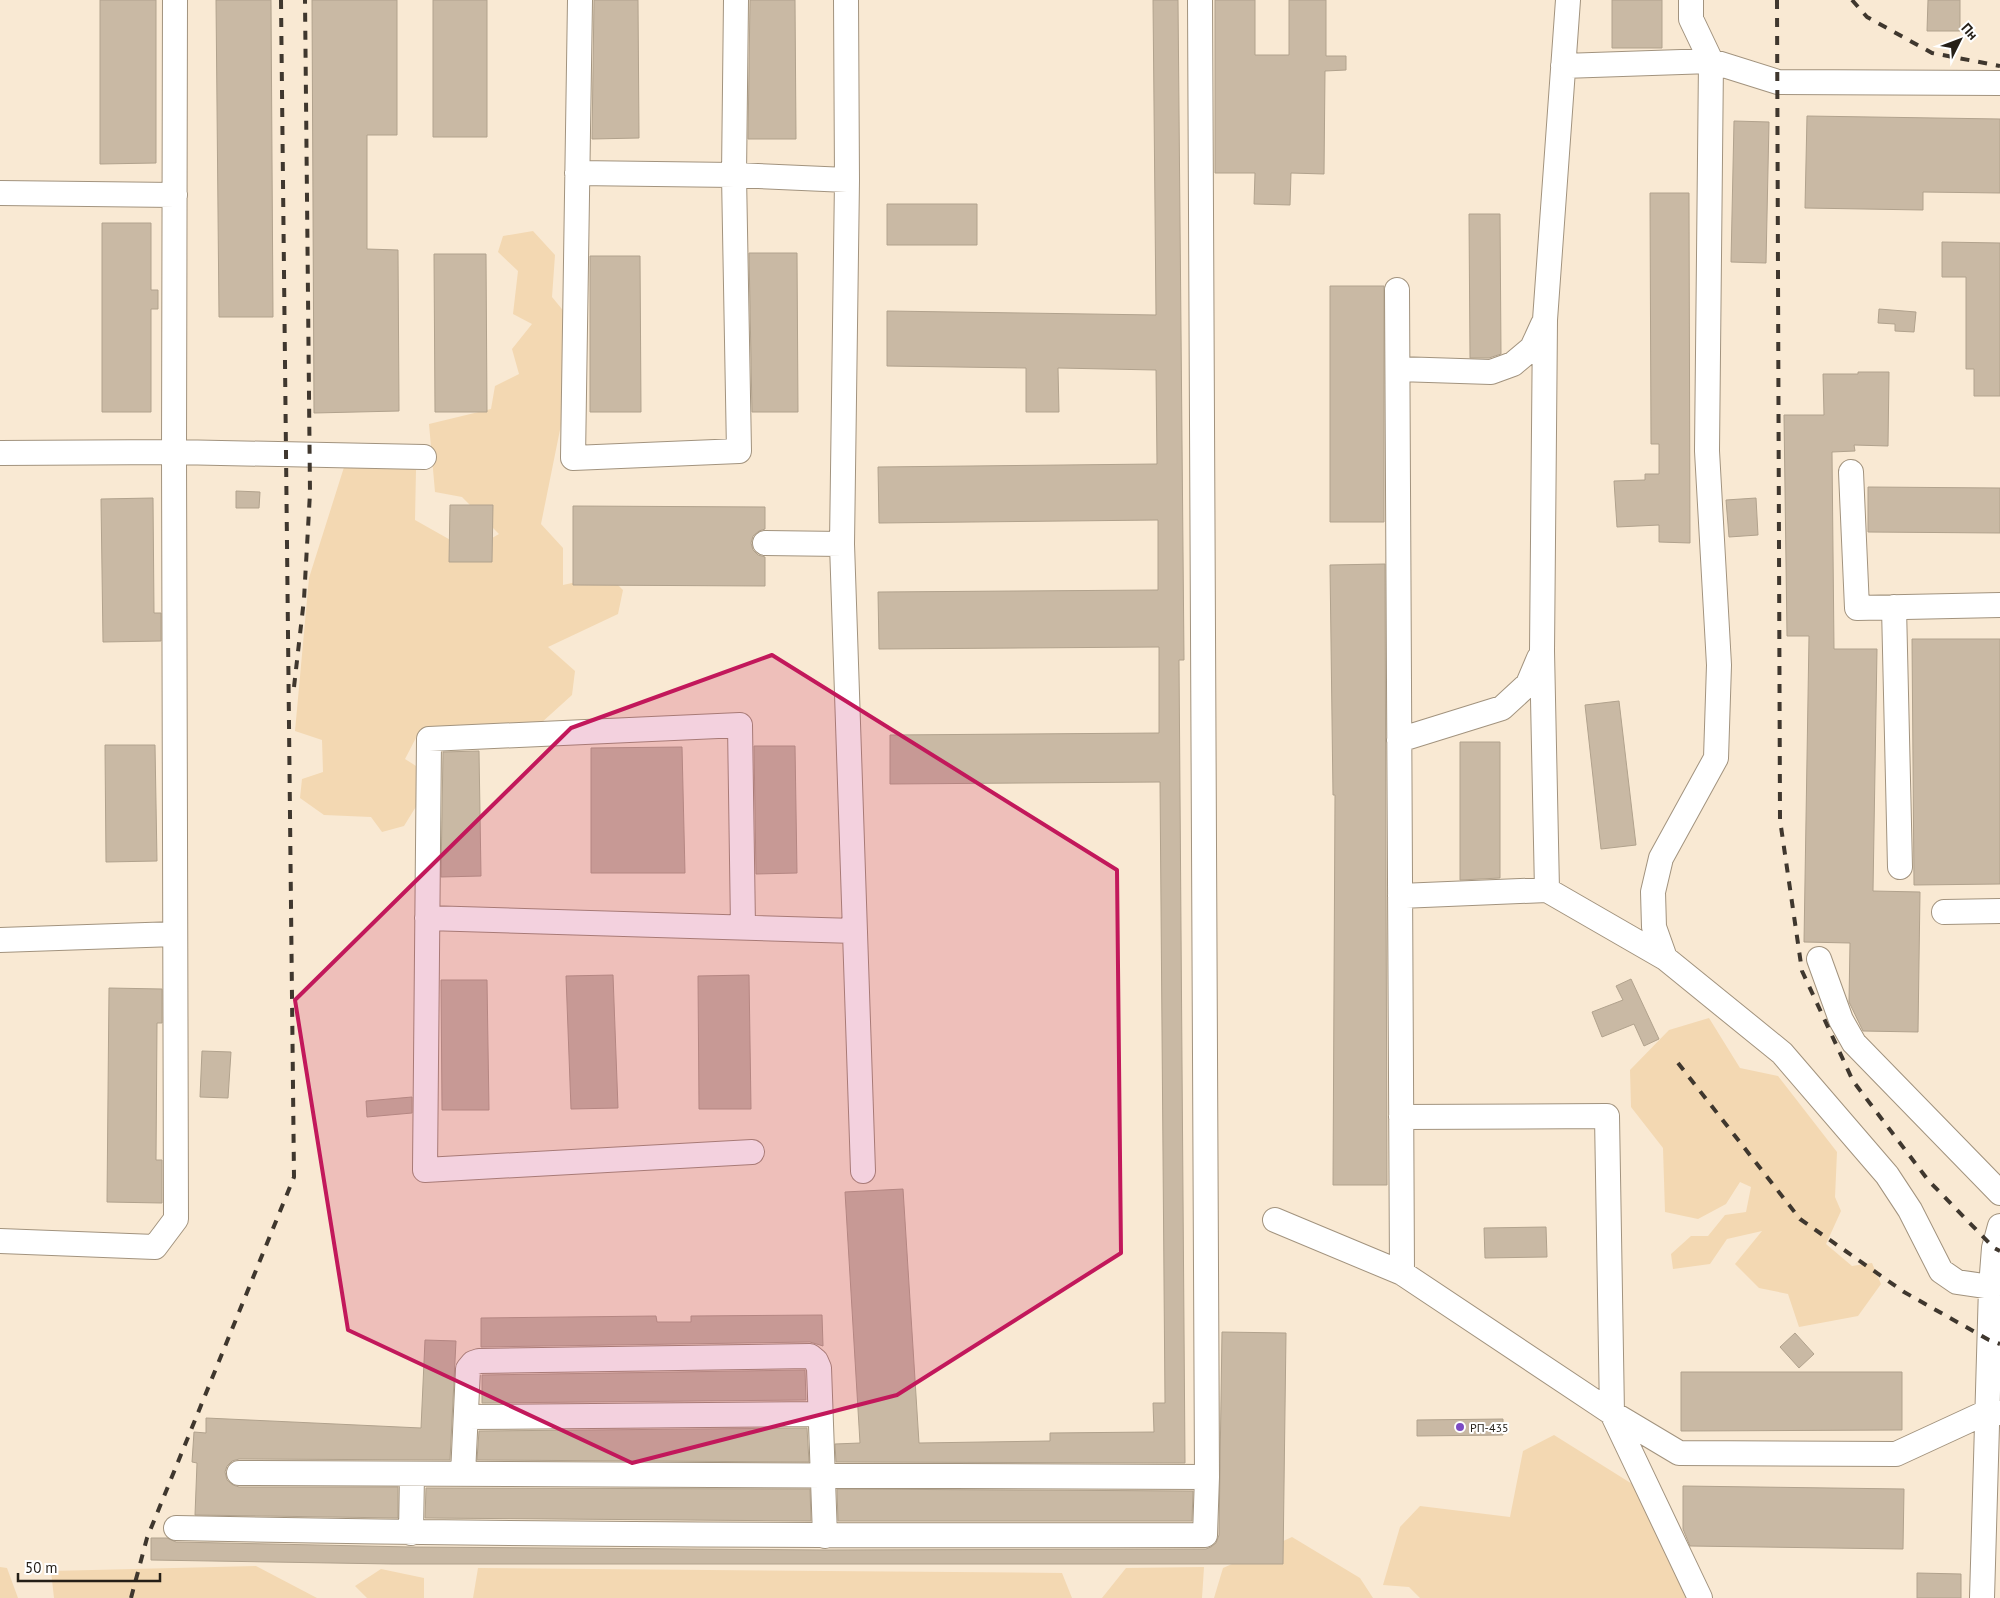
<svg xmlns="http://www.w3.org/2000/svg" width="2000" height="1598" viewBox="0 0 2000 1598" font-family="'PT Sans',sans-serif">
	<style>
		.green { fill: #f3d8b2 }
		.building { fill: #c9b9a4; stroke: #b1a28d }
		.lines { fill: none; stroke-linecap: round; stroke-linejoin: round }
		.minor-casing { stroke: #a2937e; stroke-width: 26 }
		.minor { stroke: #fff; stroke-width: 24 }
		.rail { stroke: #3f372e; stroke-width: 4; stroke-dasharray: 9 9; stroke-linecap: butt }
		.marked { fill: #c2185b; fill-opacity: 0.2; stroke: #c2185b; stroke-width: 4; stroke-linejoin: round }
		.poi-dot { fill: #7c4bc4; stroke: #fff; stroke-width: 2 }
		.labels { text-anchor: middle; dominant-baseline: central; stroke-width: 4; stroke-linejoin: round; paint-order: stroke }
		.poi-label { font-size: 12px; fill: #251f17; stroke: #fff; text-anchor: start }
	</style>
	<rect width="100%" height="100%" fill="#f9e9d3"/>
	<path class="green" d="M 533,231 L 555,255 L 552,297 L 566,314 L 566,400 L 541,524 L 563,548 L 563,585 L 608,575 L 623,590 L 618,614 L 548,647 L 575,671 L 572,695 L 530,733 L 452,726 L 418,734 L 405,759 L 424,771 L 425,792 L 404,826 L 382,832 L 371,817 L 324,815 L 300,798 L 302,779 L 323,772 L 322,740 L 295,731 L 309,578 L 345,464 L 369,454 L 416,470 L 415,520 L 454,542 L 459,557 L 499,534 L 462,497 L 435,492 L 429,424 L 491,409 L 495,386 L 519,374 L 512,349 L 532,324 L 513,314 L 518,271 L 498,252 L 503,236 Z
		M 1709,1018 L 1740,1068 L 1778,1076 L 1837,1152 L 1835,1197 L 1841,1211 L 1826,1244 L 1852,1266 L 1872,1263 L 1881,1284 L 1858,1316 L 1799,1327 L 1788,1294 L 1759,1288 L 1735,1264 L 1762,1231 L 1727,1239 L 1710,1264 L 1673,1269 L 1671,1254 L 1691,1236 L 1708,1236 L 1725,1215 L 1746,1212 L 1751,1187 L 1740,1182 L 1726,1204 L 1698,1219 L 1665,1212 L 1663,1148 L 1631,1107 L 1630,1070 L 1669,1030 Z
		M 1554,1435 L 1637,1487 L 1693,1598 L 1420,1598 L 1409,1587 L 1383,1585 L 1400,1527 L 1420,1506 L 1510,1517 L 1523,1451 Z
		M 1292,1537 L 1360,1578 L 1373,1598 L 1214,1598 L 1223,1568 Z
		M 256,1566 L 317,1598 L 54,1598 L 51,1571 Z
		M 0,1567 L 7,1568 L 18,1598 L 0,1598 Z
		M 1204,1567 L 1202,1598 L 1102,1598 L 1126,1568 Z
		M 478,1568 L 1062,1573 L 1072,1598 L 473,1598 Z
		M 381,1569 L 424,1578 L 424,1598 L 367,1598 L 355,1586 Z"/>
	<path class="building" d="M 100,0 L 156,0 L 156,163 L 100,164 Z
		M 216,0 L 271,0 L 273,317 L 219,317 Z
		M 312,0 L 397,0 L 397,135 L 367,135 L 367,249 L 398,250 L 399,411 L 314,413 Z
		M 433,0 L 487,0 L 487,137 L 433,137 Z
		M 594,0 L 638,0 L 639,138 L 592,139 Z
		M 750,0 L 795,0 L 796,139 L 748,139 Z
		M 1153,0 L 1178,0 L 1184,660 L 1179,660 L 1185,1463 L 836,1462 L 835,1444 L 860,1443 L 845,1192 L 903,1189 L 919,1443 L 1050,1441 L 1050,1433 L 1154,1432 L 1153,1403 L 1165,1403 L 1160,782 L 890,784 L 890,735 L 1159,733 L 1159,647 L 879,649 L 878,592 L 1158,590 L 1158,520 L 879,523 L 878,467 L 1157,464 L 1156,370 L 1058,368 L 1059,412 L 1026,412 L 1026,368 L 887,366 L 887,311 L 1156,315 Z
		M 1215,0 L 1255,0 L 1255,55 L 1289,55 L 1289,0 L 1326,0 L 1326,56 L 1346,56 L 1346,70 L 1325,71 L 1324,174 L 1291,173 L 1290,205 L 1254,204 L 1255,173 L 1215,173 Z
		M 1612,0 L 1662,0 L 1662,48 L 1612,48 Z
		M 1928,0 L 1960,0 L 1960,31 L 1927,31 Z
		M 1807,116 L 2000,119 L 2000,193 L 1923,192 L 1923,210 L 1805,208 Z
		M 1734,121 L 1769,122 L 1766,263 L 1731,262 Z
		M 1650,193 L 1689,193 L 1690,543 L 1659,542 L 1659,525 L 1617,527 L 1614,481 L 1645,480 L 1645,474 L 1659,474 L 1659,444 L 1651,444 Z
		M 887,204 L 977,204 L 977,245 L 887,245 Z
		M 1469,214 L 1500,214 L 1501,354 L 1489,358 L 1470,358 Z
		M 102,223 L 151,223 L 151,290 L 158,290 L 158,309 L 151,309 L 151,412 L 102,412 Z
		M 1942,242 L 2000,243 L 2000,396 L 1974,396 L 1974,369 L 1966,369 L 1966,277 L 1942,277 Z
		M 749,253 L 797,253 L 798,412 L 752,412 Z
		M 434,254 L 486,254 L 487,412 L 435,412 Z
		M 590,256 L 640,256 L 641,412 L 590,412 Z
		M 1330,286 L 1384,286 L 1384,522 L 1330,522 Z
		M 1879,309 L 1916,312 L 1914,332 L 1895,331 L 1895,324 L 1878,323 Z
		M 1858,372 L 1889,372 L 1888,446 L 1854,445 L 1855,451 L 1832,452 L 1834,649 L 1877,649 L 1873,891 L 1920,892 L 1918,1032 L 1863,1031 L 1849,1002 L 1850,943 L 1804,942 L 1809,636 L 1787,636 L 1784,415 L 1824,415 L 1823,374 L 1858,374 Z
		M 1868,487 L 2000,488 L 2000,533 L 1868,532 Z
		M 236,491 L 260,492 L 259,508 L 236,508 Z
		M 153,498 L 154,613 L 161,613 L 161,641 L 103,642 L 101,499 Z
		M 1756,498 L 1758,535 L 1729,537 L 1726,500 Z
		M 450,505 L 493,505 L 492,562 L 449,562 Z
		M 573,506 L 765,507 L 765,529 L 759,531 L 753,536 L 751,543 L 753,550 L 758,555 L 765,557 L 765,586 L 573,585 Z
		M 1385,564 L 1387,1185 L 1333,1185 L 1335,795 L 1333,795 L 1330,565 Z
		M 1912,639 L 2000,639 L 2000,884 L 1914,885 Z
		M 1619,701 L 1636,845 L 1601,849 L 1585,705 Z
		M 1460,742 L 1500,742 L 1500,878 L 1460,880 Z
		M 105,745 L 155,745 L 157,861 L 106,862 Z
		M 754,746 L 795,746 L 797,873 L 756,874 Z
		M 682,747 L 685,873 L 591,873 L 591,748 Z
		M 479,751 L 481,876 L 441,877 L 443,752 Z
		M 613,975 L 618,1108 L 571,1109 L 566,976 Z
		M 749,975 L 751,1109 L 699,1109 L 698,976 Z
		M 1631,979 L 1659,1039 L 1644,1046 L 1634,1024 L 1602,1037 L 1592,1012 L 1623,1000 L 1616,986 Z
		M 441,980 L 487,980 L 489,1110 L 442,1110 Z
		M 109,988 L 162,989 L 162,1023 L 157,1023 L 156,1160 L 162,1160 L 162,1203 L 107,1202 Z
		M 202,1051 L 231,1052 L 228,1098 L 200,1097 Z
		M 412,1097 L 412,1113 L 367,1117 L 366,1101 Z
		M 1546,1227 L 1547,1257 L 1485,1258 L 1484,1228 Z
		M 822,1315 L 823,1346 L 810,1342 L 481,1347 L 481,1318 L 656,1316 L 657,1322 L 691,1322 L 691,1316 Z
		M 1222,1332 L 1286,1333 L 1283,1564 L 392,1564 L 151,1560 L 151,1538 L 167,1538 L 176,1542 L 411,1547 L 825,1550 L 1206,1549 L 1211,1547 L 1216,1543 L 1219,1535 Z
		M 1795,1333 L 1814,1354 L 1799,1368 L 1780,1347 Z
		M 425,1340 L 456,1341 L 450,1460 L 239,1459 L 232,1461 L 227,1466 L 225,1472 L 227,1480 L 233,1485 L 239,1487 L 398,1487 L 398,1518 L 195,1515 L 197,1463 L 192,1462 L 194,1432 L 206,1433 L 206,1418 L 421,1428 Z
		M 805,1370 L 806,1400 L 482,1403 L 482,1375 Z
		M 1681,1372 L 1902,1372 L 1902,1430 L 1681,1431 Z
		M 1503,1419 L 1503,1435 L 1417,1436 L 1417,1420 Z
		M 807,1428 L 809,1462 L 477,1460 L 479,1431 Z
		M 1683,1486 L 1904,1489 L 1903,1549 L 1690,1546 L 1683,1529 Z
		M 426,1488 L 810,1489 L 811,1521 L 425,1518 Z
		M 837,1489 L 1193,1491 L 1192,1521 L 838,1521 Z
		M 1917,1573 L 1961,1574 L 1961,1598 L 1917,1598 Z"/>
	<g class="lines">
		<g class="minor-casing">
			<path id="minor" d="M 580,0 L 573,458 L 739,451 L 734,175 L 736,0
				M 846,0 L 847,180 L 842,544 L 863,1171
				M 1563,66 L 1711,61 L 1778,82 L 2000,83
				M 577,173 L 734,175 L 847,180
				M 0,193 L 175,195
				M 1397,290 L 1402,1273
				M 1398,369 L 1491,372 L 1513,364 L 1532,348 L 1543,324
				M 0,453 L 174,452 L 424,457
				M 1851,472 L 1857,608 L 2000,605
				M 765,543 L 842,544
				M 1894,607 L 1900,867
				M 1399,740 L 1502,708 L 1528,684 L 1539,658
				M 1547,890 L 1542,651 L 1545,320 L 1568,0
				M 1400,896 L 1547,890 L 1665,958 L 1782,1053 L 1887,1175 L 1910,1210 L 1941,1271 L 1957,1282 L 1991,1287
				M 1944,912 L 2000,911
				M 427,918 L 855,931
				M 743,927 L 740,725 L 429,739 L 425,1170 L 752,1152
				M 0,940 L 175,934
				M 1665,958 L 1654,927 L 1653,892 L 1661,858 L 1716,758 L 1719,665 L 1707,451 L 1711,61 L 1691,19 L 1691,0
				M 1819,959 L 1841,1020 L 1854,1043 L 2000,1193
				M 1401,1117 L 1607,1116 L 1612,1413 L 1700,1598
				M 1275,1220 L 1402,1273 L 1612,1413 L 1679,1453 L 1896,1454 L 1987,1412 L 2000,1413
				M 0,1241 L 155,1247 L 176,1219 L 174,452 L 175,0
				M 466,1417 L 820,1414
				M 239,1473 L 1207,1477
				M 463,1474 L 468,1369 L 473,1363 L 479,1361 L 810,1356 L 816,1361 L 819,1368 L 825,1536
				M 176,1528 C 519,1535 862,1536 1205,1535 L 1207,1477 L 1200,0
				M 411,1533 L 412,1474
				M 1982,1598 L 1991,1287 L 1994,1248 L 2000,1226"/>
		</g>
		<use href="#minor" class="minor"/>
		<path class="rail" d="M 1777,0 L 1780,820 L 1802,971 L 1853,1081 L 1928,1180 L 1994,1248 L 2000,1251
			M 1852,0 L 1867,17 L 1932,53 L 2000,66
			M 294,687 L 304,599 L 310,493 L 305,0
			M 1678,1063 L 1800,1219 L 1904,1292 L 1989,1340 L 2000,1344
			M 131,1598 L 147,1538 L 294,1177 L 281,0"/>
	</g>
	<path class="marked" d="M 772,655 L 1117,870 L 1121,1253 L 897,1395 L 632,1463 L 348,1330 L 295,1000 L 571,728 Z"/>
	<circle class="poi-dot" cx="1460" cy="1427" r="5"/>
	<g class="labels">
		<g class="poi-label">
			<text x="1470" y="1427">РП-435</text>
		</g>
	</g>
	<g transform="translate(1960 40) rotate(48)" stroke="#ffffff" stroke-width="4" paint-order="stroke">
	<path d="M0-4L9 19L0 12L-9 19Z" fill="#251f17"/>
	<text y="-8" font-size="14" font-weight="bold" text-anchor="middle" fill="#251f17">Пн</text>
	</g>
	<path d="M18 1573v8h142v-8" fill="none" stroke="#251f17" stroke-width="2.5"/>
	<text x="25" y="1573" font-size="15" fill="#251f17" stroke="#ffffff" stroke-width="4" paint-order="stroke">50 m</text>
</svg>
